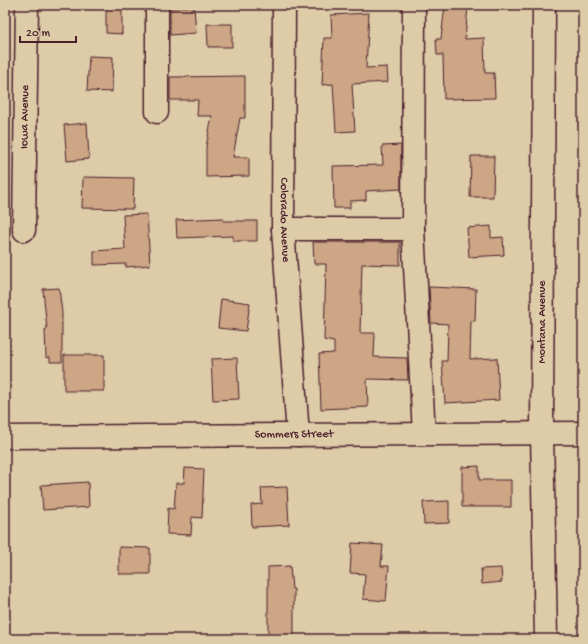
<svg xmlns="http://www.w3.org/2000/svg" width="588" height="644" viewBox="0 0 588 644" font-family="'Gochi Hand',sans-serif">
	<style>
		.building { fill: #cca685; stroke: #4a1f2b }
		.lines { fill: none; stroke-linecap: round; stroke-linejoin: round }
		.minor-casing { stroke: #4a1f2b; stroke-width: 25 }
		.minor { stroke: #decca9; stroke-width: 22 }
		.labels { text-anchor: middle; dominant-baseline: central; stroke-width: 3; stroke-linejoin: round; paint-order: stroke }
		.street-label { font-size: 12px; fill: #4a1f2b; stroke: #decca9 }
	</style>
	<rect width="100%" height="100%" fill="#decca9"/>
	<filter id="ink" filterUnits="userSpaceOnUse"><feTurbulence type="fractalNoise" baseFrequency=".025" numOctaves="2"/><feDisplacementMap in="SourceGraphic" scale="8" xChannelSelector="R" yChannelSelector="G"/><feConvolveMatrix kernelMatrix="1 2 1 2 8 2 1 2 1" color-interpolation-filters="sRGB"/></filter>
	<g filter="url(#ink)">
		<path class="building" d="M 106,5 L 122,5 L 122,34 L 106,33 Z
			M 445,5 L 468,7 L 465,39 L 484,38 L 485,73 L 494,73 L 495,98 L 444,99 L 443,55 L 437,55 L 436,39 L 441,39 Z
			M 194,6 L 196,33 L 170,35 L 170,8 Z
			M 369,13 L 366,68 L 387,67 L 388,82 L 352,84 L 355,131 L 336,132 L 333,84 L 322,85 L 324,38 L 332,38 L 331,15 Z
			M 207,24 L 232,24 L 232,47 L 208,47 Z
			M 89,56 L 113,57 L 112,92 L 87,91 Z
			M 245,76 L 245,118 L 240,118 L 233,157 L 249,157 L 249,176 L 206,177 L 206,147 L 212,116 L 197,116 L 198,100 L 170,100 L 170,77 Z
			M 87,123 L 89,159 L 67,161 L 64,125 Z
			M 401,145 L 401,189 L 366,191 L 366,200 L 350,201 L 350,208 L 334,208 L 333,166 L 383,165 L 382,146 Z
			M 471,156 L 494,156 L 493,197 L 470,197 Z
			M 83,177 L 134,178 L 133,209 L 82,208 Z
			M 147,214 L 150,265 L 126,267 L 126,264 L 94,265 L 94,251 L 125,249 L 123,215 Z
			M 223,218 L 223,221 L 257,221 L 257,241 L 233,241 L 233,236 L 177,238 L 176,220 Z
			M 491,226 L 491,238 L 503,237 L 504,255 L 469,257 L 467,228 Z
			M 313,242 L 400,242 L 400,265 L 362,264 L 360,333 L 375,333 L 374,357 L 407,358 L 408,380 L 367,379 L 368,407 L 321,409 L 319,354 L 334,353 L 334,342 L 324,340 L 326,264 L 314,264 Z
			M 429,287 L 476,289 L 475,321 L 471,321 L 470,359 L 497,358 L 499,400 L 445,403 L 442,361 L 447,361 L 448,324 L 431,323 Z
			M 59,288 L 62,313 L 62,362 L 50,362 L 50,357 L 46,358 L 45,330 L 47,330 L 43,289 Z
			M 221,299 L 250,303 L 246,331 L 218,328 Z
			M 64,355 L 104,355 L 104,391 L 64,391 Z
			M 237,358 L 239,399 L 213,400 L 211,359 Z
			M 479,466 L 479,480 L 511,480 L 511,507 L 462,507 L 462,467 Z
			M 185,468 L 204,469 L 202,518 L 192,517 L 191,535 L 167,534 L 168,508 L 174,509 L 176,483 L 184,483 Z
			M 88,482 L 89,507 L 43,510 L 41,485 Z
			M 287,487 L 289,525 L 252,527 L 251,505 L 262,504 L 261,488 Z
			M 449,501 L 449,523 L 424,524 L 423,502 Z
			M 352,543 L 383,545 L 381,566 L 389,566 L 386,601 L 363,599 L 365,574 L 350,573 Z
			M 119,547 L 150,548 L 150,574 L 119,574 Z
			M 290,566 L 292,589 L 294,589 L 294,639 L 268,639 L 268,567 Z
			M 501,568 L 502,582 L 482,584 L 481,569 Z"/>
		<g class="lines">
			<g class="minor-casing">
				<g id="minor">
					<path d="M 157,5 L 157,112"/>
					<path id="s1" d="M 284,5 L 283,229 L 298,435"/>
					<path d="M 414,5 L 413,229 L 424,434"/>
					<path d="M 544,5 L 542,433 L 546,639"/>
					<path d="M 283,229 L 413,229"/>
					<path id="s2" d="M 24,230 L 27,5"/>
					<path id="s3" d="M 5,437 L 583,433"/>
				</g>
			</g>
			<use href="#minor" class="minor"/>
		</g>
	</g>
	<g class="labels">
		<g class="street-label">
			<text stroke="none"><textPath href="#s2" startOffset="113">Iowa Avenue</textPath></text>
			<text stroke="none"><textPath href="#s1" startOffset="215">Colorado Avenue</textPath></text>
			<text transform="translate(543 322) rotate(-90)">Montana Avenue</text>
			<text stroke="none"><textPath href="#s3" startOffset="289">Sommers Street</textPath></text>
		</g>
	</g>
	<rect width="588" height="644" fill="none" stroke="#decca9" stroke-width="20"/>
	<rect x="10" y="10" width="568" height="624" fill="none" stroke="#4a1f2b" stroke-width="1.5" filter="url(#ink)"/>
	<path d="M20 36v6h56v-6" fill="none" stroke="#4a1f2b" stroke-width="2"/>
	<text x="26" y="36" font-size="12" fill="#4a1f2b" stroke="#decca9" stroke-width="3" paint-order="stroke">20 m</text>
</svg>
